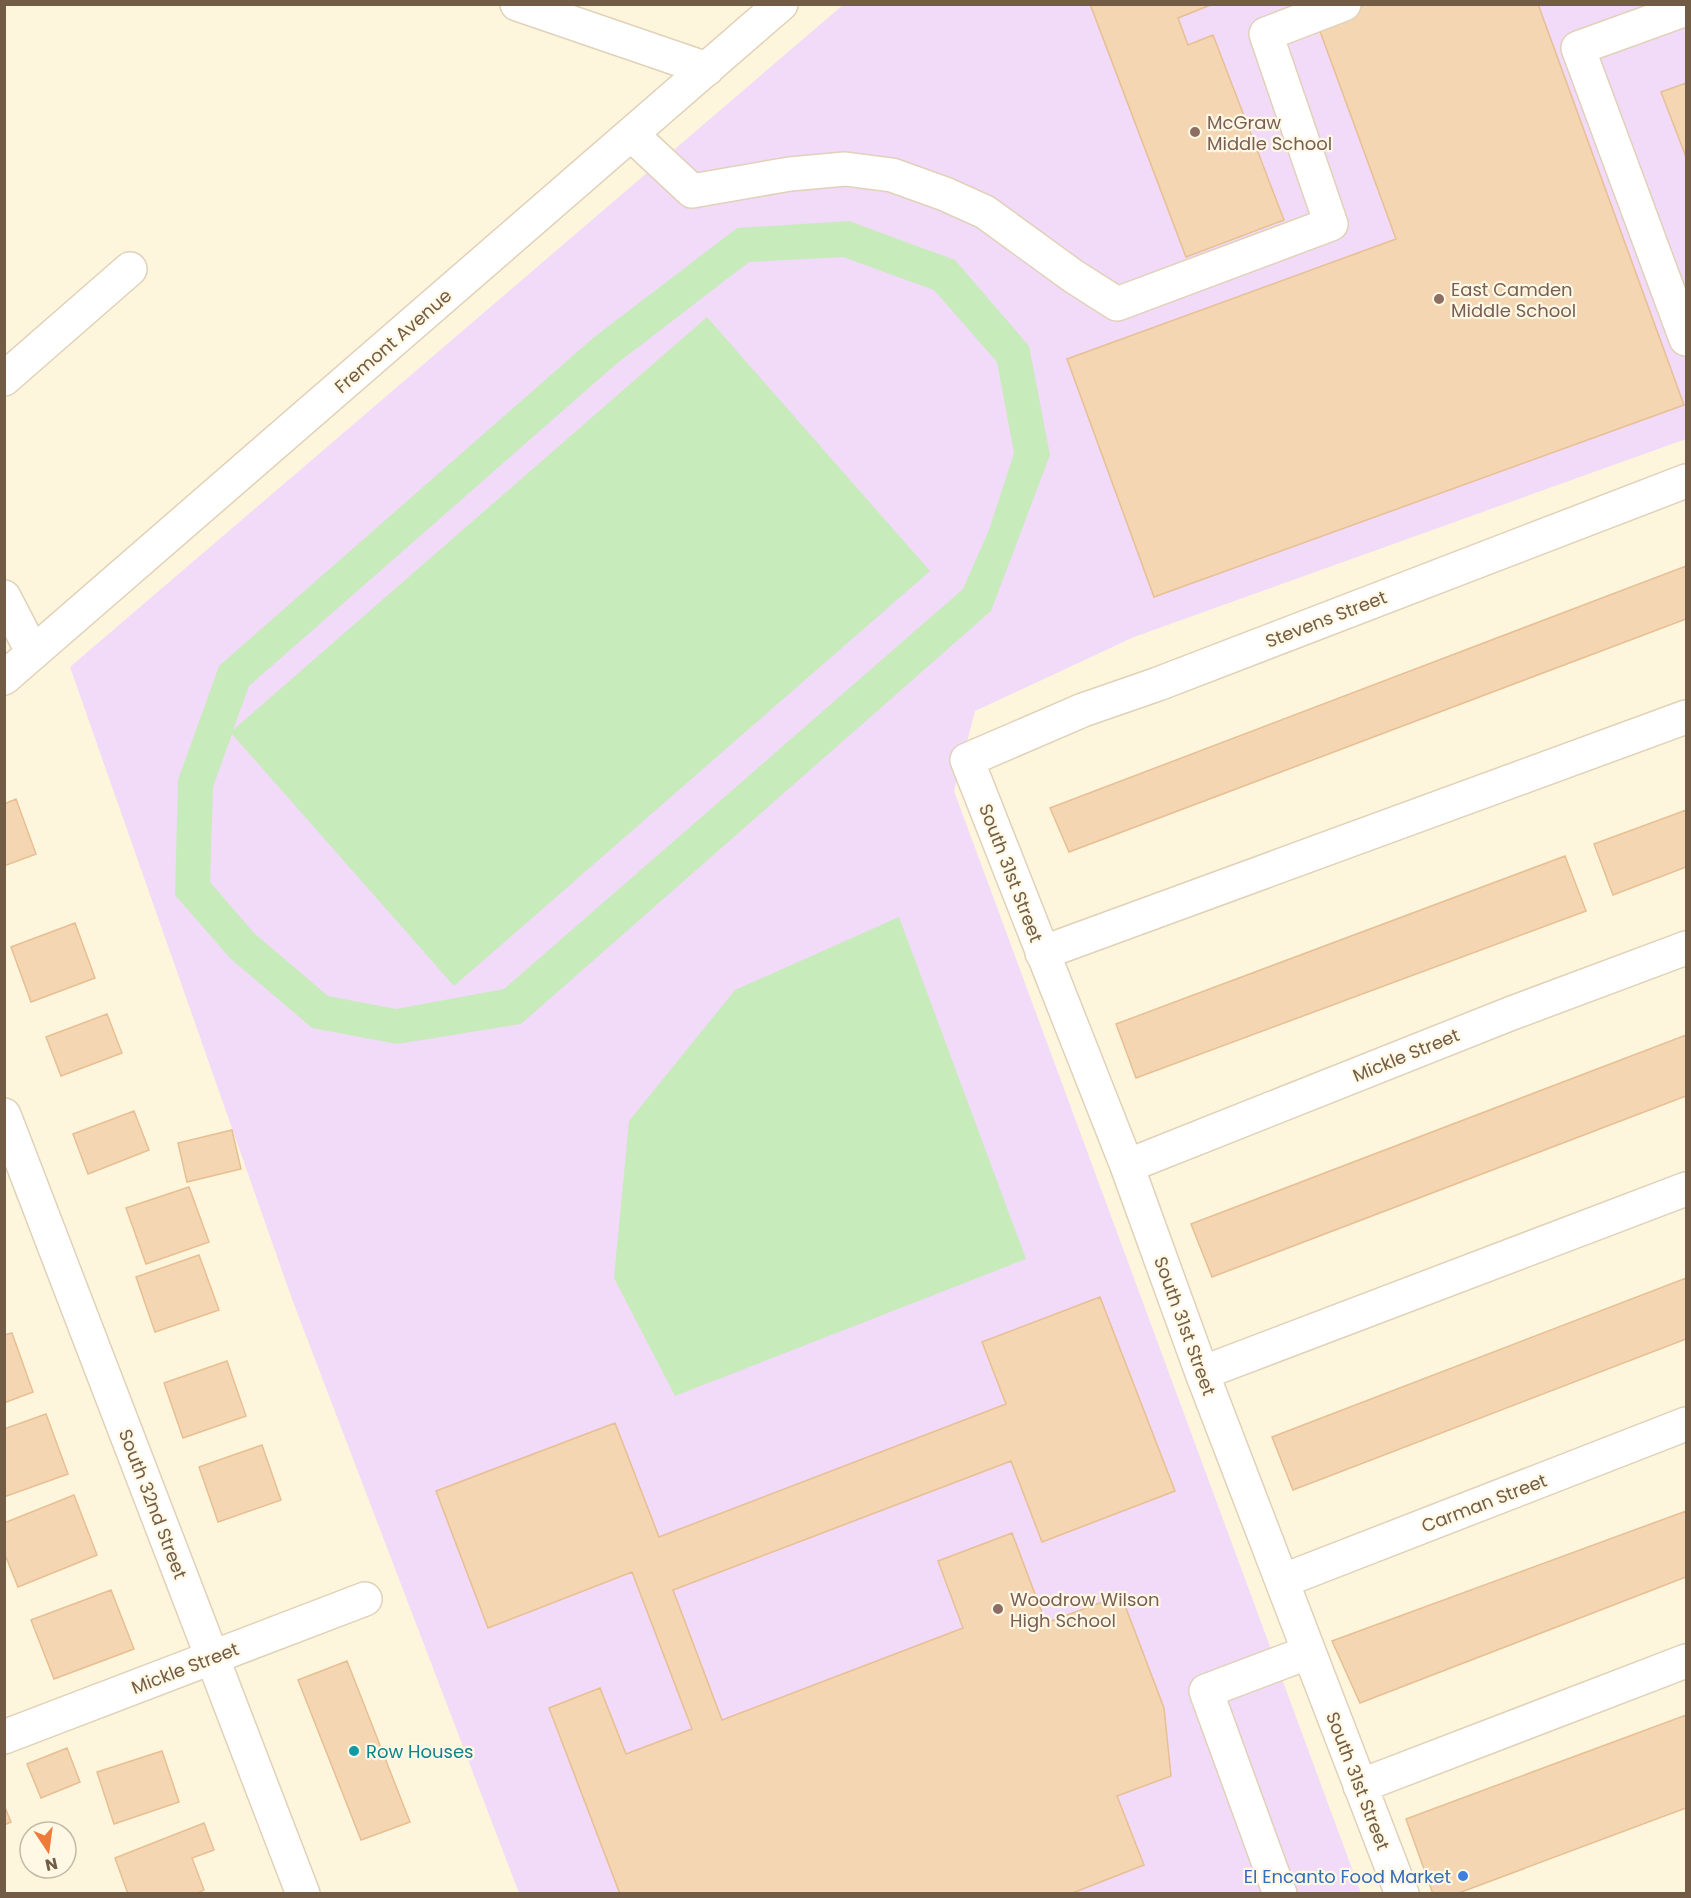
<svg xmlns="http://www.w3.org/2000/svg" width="1691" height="1898" viewBox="0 0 1691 1898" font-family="Poppins,sans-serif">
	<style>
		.education { fill: #f2daf9 }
		.green { fill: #c8ebbb; fill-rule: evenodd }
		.building { fill: #f4d6b3; stroke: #e7bf92; stroke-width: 1.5 }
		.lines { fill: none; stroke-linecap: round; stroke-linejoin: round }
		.minor-casing { stroke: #e1d1b9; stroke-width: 36 }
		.minor { stroke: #fff; stroke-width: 33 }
		.education-dot { fill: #8d6e63; stroke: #fff8e4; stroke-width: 2 }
		.culture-dot { fill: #0f9aa8; stroke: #fff8e4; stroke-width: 2 }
		.shop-dot { fill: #3f7fe0; stroke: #fff8e4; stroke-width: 2 }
		.labels { text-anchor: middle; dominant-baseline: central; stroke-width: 4.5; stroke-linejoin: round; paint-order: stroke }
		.education-label { font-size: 18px; fill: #785e54; stroke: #fff8e4; text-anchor: start }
		.street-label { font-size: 18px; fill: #735c45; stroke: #fff8e4 }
		.culture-label { font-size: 18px; fill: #0d838f; stroke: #fff8e4; text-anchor: start }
		.shop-label { font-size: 18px; fill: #366cbe; stroke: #fff8e4; text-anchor: end }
	</style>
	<rect width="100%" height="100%" fill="#fdf5dc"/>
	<path class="education" d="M 843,5 L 1686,5 L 1686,439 L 1134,637 L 975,711 L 954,791 L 1361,1893 L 519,1893 L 292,1299 L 70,667 Z"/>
	<path class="green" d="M 849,221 L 955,260 L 1029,346 L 1050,455 L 991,611 L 521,1024 L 397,1044 L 312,1028 L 230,958 L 175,895 L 178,780 L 219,666 L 593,338 L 737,228 ZM 843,257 L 934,290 L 997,362 L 1014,453 L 989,530 L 963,589 L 504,989 L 396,1009 L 328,996 L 254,933 L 210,882 L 213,787 L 232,734 L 454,986 L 930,571 L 707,317 L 233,730 L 249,686 L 615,365 L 749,262 Z
		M 899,917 L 1026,1259 L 675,1396 L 614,1278 L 629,1121 L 735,990 Z"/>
	<path class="building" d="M 1090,4 L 1213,4 L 1178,18 L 1188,45 L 1213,35 L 1284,220 L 1186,257 Z
		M 1367,4 L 1538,4 L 1684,405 L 1154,597 L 1067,359 L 1396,239 L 1317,23 Z
		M 1686,83 L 1686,157 L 1661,92 Z
		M 1686,566 L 1686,619 L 1069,852 L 1050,808 Z
		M 16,799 L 36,854 L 4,866 L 4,804 Z
		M 1686,810 L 1686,867 L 1613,895 L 1594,844 Z
		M 1565,856 L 1586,911 L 1136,1078 L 1116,1024 Z
		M 75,923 L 95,978 L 31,1002 L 11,947 Z
		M 107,1014 L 122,1053 L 61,1076 L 46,1037 Z
		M 1686,1035 L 1686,1096 L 1212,1277 L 1191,1224 Z
		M 134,1111 L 149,1150 L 88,1174 L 73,1134 Z
		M 232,1130 L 241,1169 L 187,1182 L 178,1143 Z
		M 189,1187 L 209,1242 L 146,1264 L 126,1208 Z
		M 199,1255 L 219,1310 L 155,1332 L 136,1277 Z
		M 1686,1278 L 1686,1339 L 1293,1490 L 1272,1437 Z
		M 1100,1297 L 1175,1491 L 1042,1542 L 1011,1461 L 673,1590 L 722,1720 L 963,1628 L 938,1561 L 1012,1533 L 1046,1623 L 1121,1595 L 1164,1708 L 1171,1776 L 1117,1796 L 1144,1865 L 1070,1894 L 620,1894 L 549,1708 L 600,1688 L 626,1754 L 692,1729 L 632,1572 L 488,1628 L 436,1491 L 615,1423 L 659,1537 L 1006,1404 L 982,1342 Z
		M 12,1333 L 33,1392 L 4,1403 L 4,1335 Z
		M 227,1361 L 246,1416 L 183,1438 L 164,1383 Z
		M 46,1414 L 68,1474 L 4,1497 L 4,1429 Z
		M 262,1445 L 281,1500 L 218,1522 L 199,1467 Z
		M 74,1495 L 97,1555 L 18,1587 L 4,1552 L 4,1523 Z
		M 1686,1511 L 1686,1577 L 1360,1703 L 1332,1641 Z
		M 111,1590 L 134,1649 L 54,1679 L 31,1620 Z
		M 347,1661 L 410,1822 L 361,1840 L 298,1680 Z
		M 1686,1715 L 1686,1808 L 1456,1894 L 1433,1894 L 1406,1819 Z
		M 67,1748 L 80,1782 L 41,1798 L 27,1764 Z
		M 162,1751 L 179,1802 L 114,1824 L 97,1772 Z
		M 4,1805 L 11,1822 L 4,1825 Z
		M 204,1823 L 214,1850 L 192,1858 L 204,1890 L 196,1894 L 128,1894 L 115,1858 Z"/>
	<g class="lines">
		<g class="minor-casing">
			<path id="minor" d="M 517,4 L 707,69
				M 1686,9 L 1578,48 L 1686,339
				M 632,135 L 692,191 L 790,174 L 845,169 L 892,175 L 945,194 L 985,212 L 1073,276 L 1117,304 L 1331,224 L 1266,34 L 1344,4
				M 4,379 L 130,269
				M 4,597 L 33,653
				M 4,678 L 781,4
				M 1042,953 L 1686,717
				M 4,1115 L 303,1894
				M 1127,1166 L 1512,1013 L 1686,948
				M 1202,1373 L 1686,1189
				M 1282,1581 L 1686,1424
				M 4,1737 L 365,1599
				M 1360,1786 L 1686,1661
				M 1280,1894 L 1206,1691 L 1309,1652
				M 1402,1894 L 1202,1373 L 1127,1166 L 967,760 L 1083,710 L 1158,684 L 1686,481"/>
		</g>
		<use href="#minor" class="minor"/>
	</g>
	<g class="education-dot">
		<circle cx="1195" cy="132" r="6"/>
		<circle cx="1439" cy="299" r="6"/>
		<circle cx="998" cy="1609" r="6"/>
	</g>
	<circle class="culture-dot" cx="354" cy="1751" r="6"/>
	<circle class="shop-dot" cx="1463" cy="1876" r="6"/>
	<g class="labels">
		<g class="education-label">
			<text x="1207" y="122">McGraw<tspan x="1207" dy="21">Middle School</tspan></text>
			<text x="1451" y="289">East Camden<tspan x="1451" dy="21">Middle School</tspan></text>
			<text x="1010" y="1599">Woodrow Wilson<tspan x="1010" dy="21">High School</tspan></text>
		</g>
		<g class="street-label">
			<text transform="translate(393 341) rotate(-41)">Fremont Avenue</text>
			<text transform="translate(1326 619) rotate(-21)">Stevens Street</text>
			<text transform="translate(1011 873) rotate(69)">South 31st Street</text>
			<text transform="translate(1406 1055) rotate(-22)">Mickle Street</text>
			<text transform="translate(1185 1326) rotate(70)">South 31st Street</text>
			<text transform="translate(1484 1503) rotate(-21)">Carman Street</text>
			<text transform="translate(153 1504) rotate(69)">South 32nd Street</text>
			<text transform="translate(185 1668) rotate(-21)">Mickle Street</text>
			<text transform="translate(1358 1781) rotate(69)">South 31st Street</text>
		</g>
		<g class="culture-label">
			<text x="366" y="1751">Row Houses</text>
		</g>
		<g class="shop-label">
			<text x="1451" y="1876">El Encanto Food Market</text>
		</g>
	</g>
	<rect width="1691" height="1898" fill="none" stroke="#735c45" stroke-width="12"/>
	<g transform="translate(48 1850) rotate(167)"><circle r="28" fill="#fff8e4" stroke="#c7baa4" stroke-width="1.5"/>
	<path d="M0-4.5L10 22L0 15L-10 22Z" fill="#ef7b3a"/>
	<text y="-9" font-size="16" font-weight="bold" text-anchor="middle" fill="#735c45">N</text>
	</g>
</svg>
